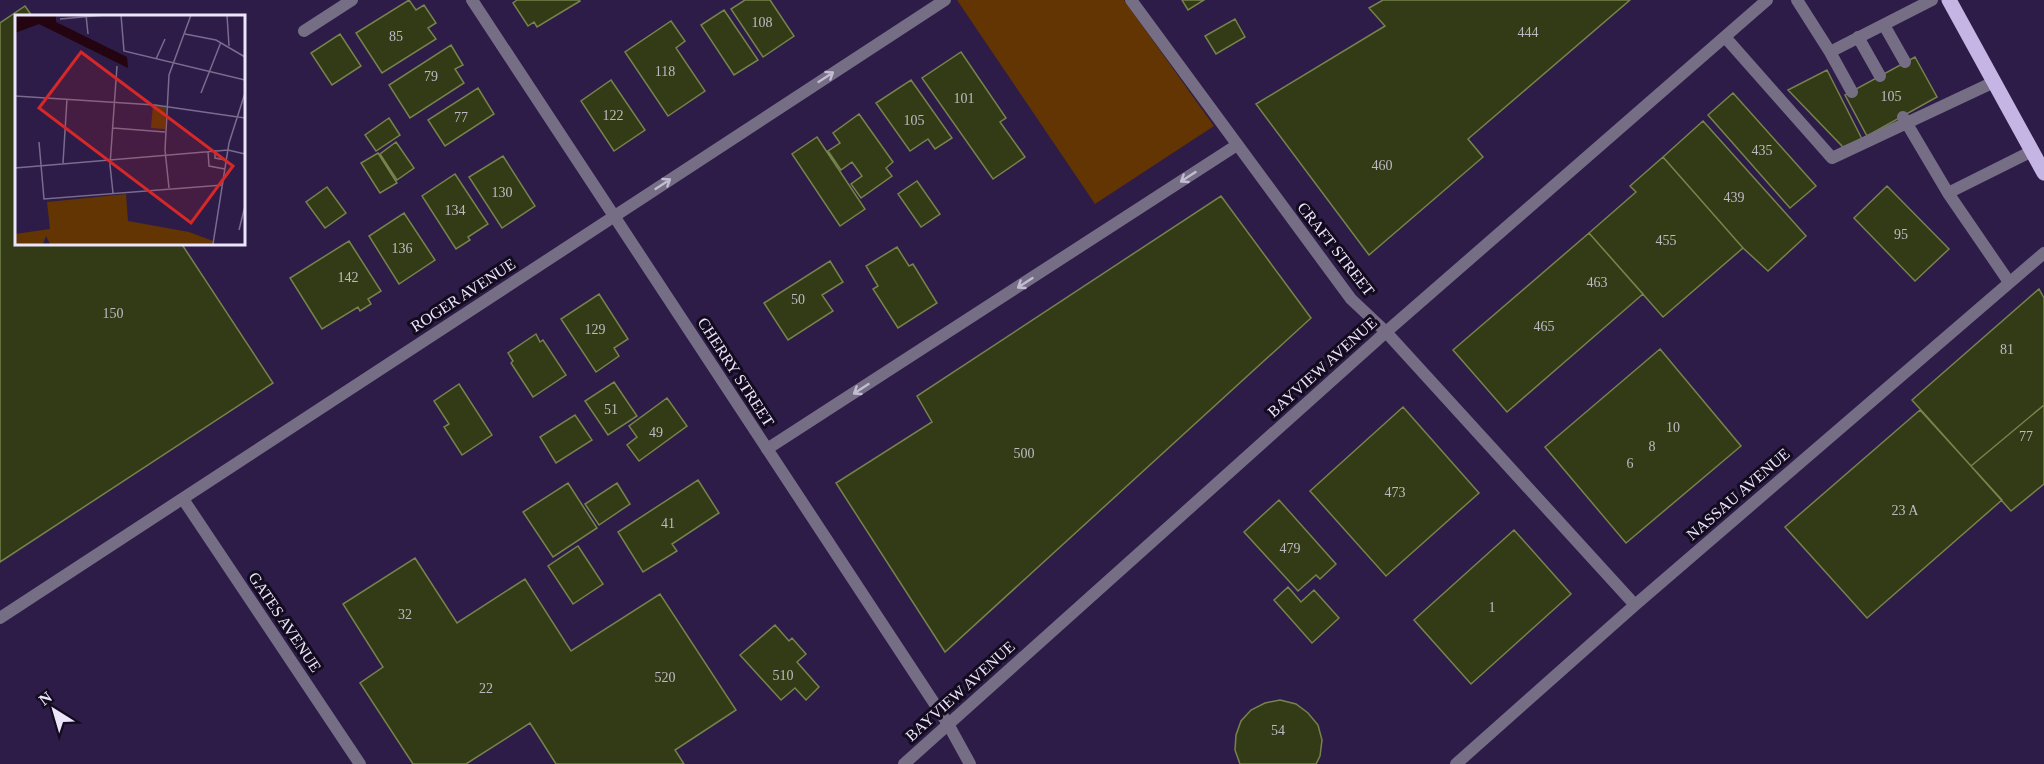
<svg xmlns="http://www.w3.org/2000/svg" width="2044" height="764" viewBox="0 0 2044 764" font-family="'Times New Roman',serif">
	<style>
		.green { fill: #623503 }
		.building { fill: #333b16; stroke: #76834c; stroke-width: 1.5 }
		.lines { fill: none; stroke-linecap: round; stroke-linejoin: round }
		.service { stroke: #756e85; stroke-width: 12 }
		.minor { stroke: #756e85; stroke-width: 12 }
		.tertiary { stroke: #756e85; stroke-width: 12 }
		.primary { stroke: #c4b5e4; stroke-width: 15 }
		.oneway { stroke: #c2bbd2 }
		.labels { text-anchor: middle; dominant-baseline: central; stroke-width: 6; stroke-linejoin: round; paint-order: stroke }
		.number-label { font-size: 14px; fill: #bebac2 }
		.street-label { font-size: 16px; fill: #ece5fc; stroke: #130b1e }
		.inset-road { fill: none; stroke: #796c8f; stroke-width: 1.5 }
		.view { fill: #d62828; fill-opacity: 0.15; stroke: #d62828; stroke-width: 3 }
		.inset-edge { fill: none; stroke: #ece5fc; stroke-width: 3 }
	</style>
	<rect width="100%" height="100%" fill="#2d1c47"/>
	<path class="green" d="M 957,0 L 1124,0 L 1214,126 L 1095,204 Z"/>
	<path class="building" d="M 409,0 L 416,10 L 424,5 L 436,23 L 428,28 L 436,39 L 382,73 L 356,33 Z
		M 517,0 L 579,0 L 580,1 L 537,27 L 534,22 L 528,26 L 513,3 Z
		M 745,0 L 770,0 L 794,36 L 763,57 L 731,9 Z
		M 1182,0 L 1204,0 L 1188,10 Z
		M 1383,0 L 1630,0 L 1468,139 L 1483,157 L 1369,255 L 1256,104 L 1385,26 L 1369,8 Z
		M 25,6 L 32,16 L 16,16 L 16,243 L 181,243 L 273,383 L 0,562 L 0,23 Z
		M 724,10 L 758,60 L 734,75 L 701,25 Z
		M 1235,19 L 1245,37 L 1216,54 L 1205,36 Z
		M 671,21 L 685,41 L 676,48 L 705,91 L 668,116 L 625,52 Z
		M 340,34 L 361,66 L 332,85 L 311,53 Z
		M 451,45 L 463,65 L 455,69 L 464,83 L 410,118 L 389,85 Z
		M 961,52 L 1006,118 L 1000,122 L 1025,157 L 993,179 L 922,78 Z
		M 1915,57 L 1937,97 L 1867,136 L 1845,95 Z
		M 1827,70 L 1862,139 L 1843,147 L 1788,90 Z
		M 611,80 L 645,130 L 614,151 L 581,101 Z
		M 911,80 L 952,138 L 935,149 L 928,139 L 910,151 L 876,103 Z
		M 478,88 L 494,114 L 445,146 L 428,120 Z
		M 1733,93 L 1816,186 L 1790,208 L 1708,115 Z
		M 859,114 L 893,162 L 886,168 L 892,176 L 861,198 L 851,184 L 862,176 L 852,162 L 841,170 L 828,151 L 840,143 L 833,133 Z
		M 389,118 L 400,135 L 376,151 L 365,135 Z
		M 1703,121 L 1806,236 L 1768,271 L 1743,248 L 1663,157 Z
		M 817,137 L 865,209 L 840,226 L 792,154 Z
		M 396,142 L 414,168 L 397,180 L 380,154 Z
		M 378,153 L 397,183 L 380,193 L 361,163 Z
		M 503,156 L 535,206 L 502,228 L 469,177 Z
		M 1663,157 L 1743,248 L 1663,317 L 1589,233 L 1636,192 L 1630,186 Z
		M 455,174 L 488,224 L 468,237 L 470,240 L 456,249 L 422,196 Z
		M 917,181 L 940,214 L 921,227 L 898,194 Z
		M 1887,186 L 1949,249 L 1915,281 L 1854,218 Z
		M 327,187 L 346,213 L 325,228 L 306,202 Z
		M 1221,196 L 1311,318 L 945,652 L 836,483 L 932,422 L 917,396 Z
		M 404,213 L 435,260 L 399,284 L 369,236 Z
		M 1589,233 L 1643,294 L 1507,412 L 1453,350 Z
		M 349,241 L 381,291 L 368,299 L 371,304 L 360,311 L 358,307 L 322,329 L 290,278 Z
		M 897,247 L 909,266 L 913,264 L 937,303 L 898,328 L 873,289 L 878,286 L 866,266 Z
		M 830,261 L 843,282 L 822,295 L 833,311 L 788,340 L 764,303 Z
		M 2039,289 L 2044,298 L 2044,405 L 1971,466 L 1912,400 Z
		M 599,294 L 628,339 L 614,348 L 619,356 L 596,372 L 561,319 Z
		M 536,334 L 540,342 L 543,340 L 566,375 L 533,397 L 511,363 L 513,361 L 508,353 Z
		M 1660,349 L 1741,446 L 1626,543 L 1545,447 Z
		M 614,382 L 637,416 L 608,435 L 585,401 Z
		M 459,384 L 492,435 L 462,455 L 444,427 L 449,424 L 434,401 Z
		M 667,398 L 687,426 L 639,461 L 627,445 L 637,437 L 629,426 Z
		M 2044,405 L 2044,484 L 2011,511 L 1971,466 Z
		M 1403,407 L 1479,493 L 1386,576 L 1310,491 Z
		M 1920,410 L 2002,500 L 1867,618 L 1785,527 Z
		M 575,415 L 592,440 L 556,463 L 540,437 Z
		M 698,480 L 719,513 L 672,544 L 677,551 L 643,572 L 618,532 Z
		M 568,483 L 597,528 L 553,557 L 523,512 Z
		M 617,483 L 630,504 L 599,525 L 585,504 Z
		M 1279,500 L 1336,564 L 1320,579 L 1316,575 L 1298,591 L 1244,532 Z
		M 1514,530 L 1571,594 L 1471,684 L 1414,620 Z
		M 578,546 L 603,584 L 573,604 L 548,566 Z
		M 415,558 L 457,623 L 525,579 L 571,651 L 660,594 L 736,710 L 675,750 L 684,764 L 556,764 L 530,723 L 466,764 L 413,764 L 360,683 L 383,667 L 343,604 Z
		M 1288,587 L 1301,602 L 1314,590 L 1339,618 L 1312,643 L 1274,600 Z
		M 775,625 L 789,641 L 792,638 L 806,654 L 797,662 L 819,687 L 806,700 L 795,688 L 781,700 L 740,655 Z
		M 1280,700 L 1296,704 L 1308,713 L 1318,725 L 1322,740 L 1320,756 L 1316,764 L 1240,764 L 1235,750 L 1236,735 L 1241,721 L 1251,710 L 1265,703 Z"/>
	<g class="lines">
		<path class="service" d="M 1797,0 L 1830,52 L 1932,0
			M 1884,25 L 1905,62
			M 1725,37 L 1832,158 L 1994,82
			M 1858,37 L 1880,76
			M 1830,52 L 1852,92
			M 1903,117 L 1948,193 L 2032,151
			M 1948,193 L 2009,282
			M 767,449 L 1237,145"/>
		<path class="minor" d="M 472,0 L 948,724 L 970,764
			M 1131,0 L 1351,299 L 1386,332 L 1635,605
			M 304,31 L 352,0
			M 183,499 L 360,764
			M 1456,764 L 1635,605 L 2044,253"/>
		<path class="tertiary" d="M 0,618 L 945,0
			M 904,764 L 1386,332 L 1767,0"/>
		<path class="primary" d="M 1949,0 L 2044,173"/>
	</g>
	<defs><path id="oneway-shaft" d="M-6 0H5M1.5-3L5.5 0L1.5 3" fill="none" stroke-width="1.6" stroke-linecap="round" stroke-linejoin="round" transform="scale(1.5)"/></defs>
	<g class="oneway">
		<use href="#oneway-shaft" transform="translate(826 77) rotate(-33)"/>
		<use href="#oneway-shaft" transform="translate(1188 177) rotate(147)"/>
		<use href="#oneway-shaft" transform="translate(663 184) rotate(-33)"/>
		<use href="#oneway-shaft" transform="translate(1025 283) rotate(147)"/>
		<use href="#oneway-shaft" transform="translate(861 389) rotate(147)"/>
	</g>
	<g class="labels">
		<g class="number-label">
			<text x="762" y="22">108</text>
			<text x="1528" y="32">444</text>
			<text x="396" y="36">85</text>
			<text x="665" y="71">118</text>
			<text x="431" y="76">79</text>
			<text x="1891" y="96">105</text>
			<text x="964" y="98">101</text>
			<text x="613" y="115">122</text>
			<text x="461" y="117">77</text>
			<text x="914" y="120">105</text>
			<text x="1762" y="150">435</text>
			<text x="1382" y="165">460</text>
			<text x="502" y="192">130</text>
			<text x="1734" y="197">439</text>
			<text x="455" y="210">134</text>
			<text x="1901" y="234">95</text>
			<text x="1666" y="240">455</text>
			<text x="402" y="248">136</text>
			<text x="348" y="277">142</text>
			<text x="1597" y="282">463</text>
			<text x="798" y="299">50</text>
			<text x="113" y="313">150</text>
			<text x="1544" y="326">465</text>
			<text x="595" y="329">129</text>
			<text x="2007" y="349">81</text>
			<text x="611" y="409">51</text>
			<text x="1673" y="427">10</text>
			<text x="656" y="432">49</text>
			<text x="2026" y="436">77</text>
			<text x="1652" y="446">8</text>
			<text x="1024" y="453">500</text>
			<text x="1630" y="463">6</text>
			<text x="1395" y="492">473</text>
			<text x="1905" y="510">23 A</text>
			<text x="668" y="523">41</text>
			<text x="1290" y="548">479</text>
			<text x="1492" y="607">1</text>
			<text x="405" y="614">32</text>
			<text x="783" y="675">510</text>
			<text x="665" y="677">520</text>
			<text x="486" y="688">22</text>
			<text x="1278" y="730">54</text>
		</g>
		<g class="street-label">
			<text transform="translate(1336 249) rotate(52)">CRAFT STREET</text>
			<text transform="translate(463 295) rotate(-33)">ROGER AVENUE</text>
			<text transform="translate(1322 367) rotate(-42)">BAYVIEW AVENUE</text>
			<text transform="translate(736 372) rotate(57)">CHERRY STREET</text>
			<text transform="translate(1738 494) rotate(-41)">NASSAU AVENUE</text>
			<text transform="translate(285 622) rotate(56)">GATES AVENUE</text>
			<text transform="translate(960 691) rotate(-42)">BAYVIEW AVENUE</text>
		</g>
	</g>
	<g transform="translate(15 15)">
		<rect width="230" height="230" fill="#2d1c47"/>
		<path d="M 138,90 L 151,92 L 150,114 L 136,113 ZM 111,179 L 113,206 L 174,217 L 198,226 L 198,229 L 35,229 L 31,221 L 28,229 L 0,229 L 0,219 L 35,214 L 32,187 Z" fill="#623503"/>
		<path d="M 0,0 L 41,0 L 41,7 L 112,42 L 113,53 L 24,9 L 0,18 Z" fill="#230410"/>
		<path class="inset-road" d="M 71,0 L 73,19M 106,0 L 109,36 L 230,65M 212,0 L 214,31M 45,4 L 90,0M 170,19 L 201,25 L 230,42M 141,44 L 150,24M 186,78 L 206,27M 0,81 L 140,90 L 230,103M 98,113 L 150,117M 24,127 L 29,184 L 208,170M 200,135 L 200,143 L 211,145M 193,136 L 194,151 L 210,154M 48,148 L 52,84M 0,153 L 213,135 L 230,139M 154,173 L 150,135 L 154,60 L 176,0M 98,178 L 95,150 L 102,51M 224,215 L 230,191M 198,229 L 214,128 L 230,78"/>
		<path class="view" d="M 66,37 L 218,151 L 176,208 L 24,93 Z"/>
		<rect width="230" height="230" class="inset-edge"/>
	</g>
	<g transform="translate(54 710) rotate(323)" stroke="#130b1e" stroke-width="4.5" paint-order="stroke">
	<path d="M0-4.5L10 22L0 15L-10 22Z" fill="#ece5fc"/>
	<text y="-9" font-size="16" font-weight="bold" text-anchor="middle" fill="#ece5fc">N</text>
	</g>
</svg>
